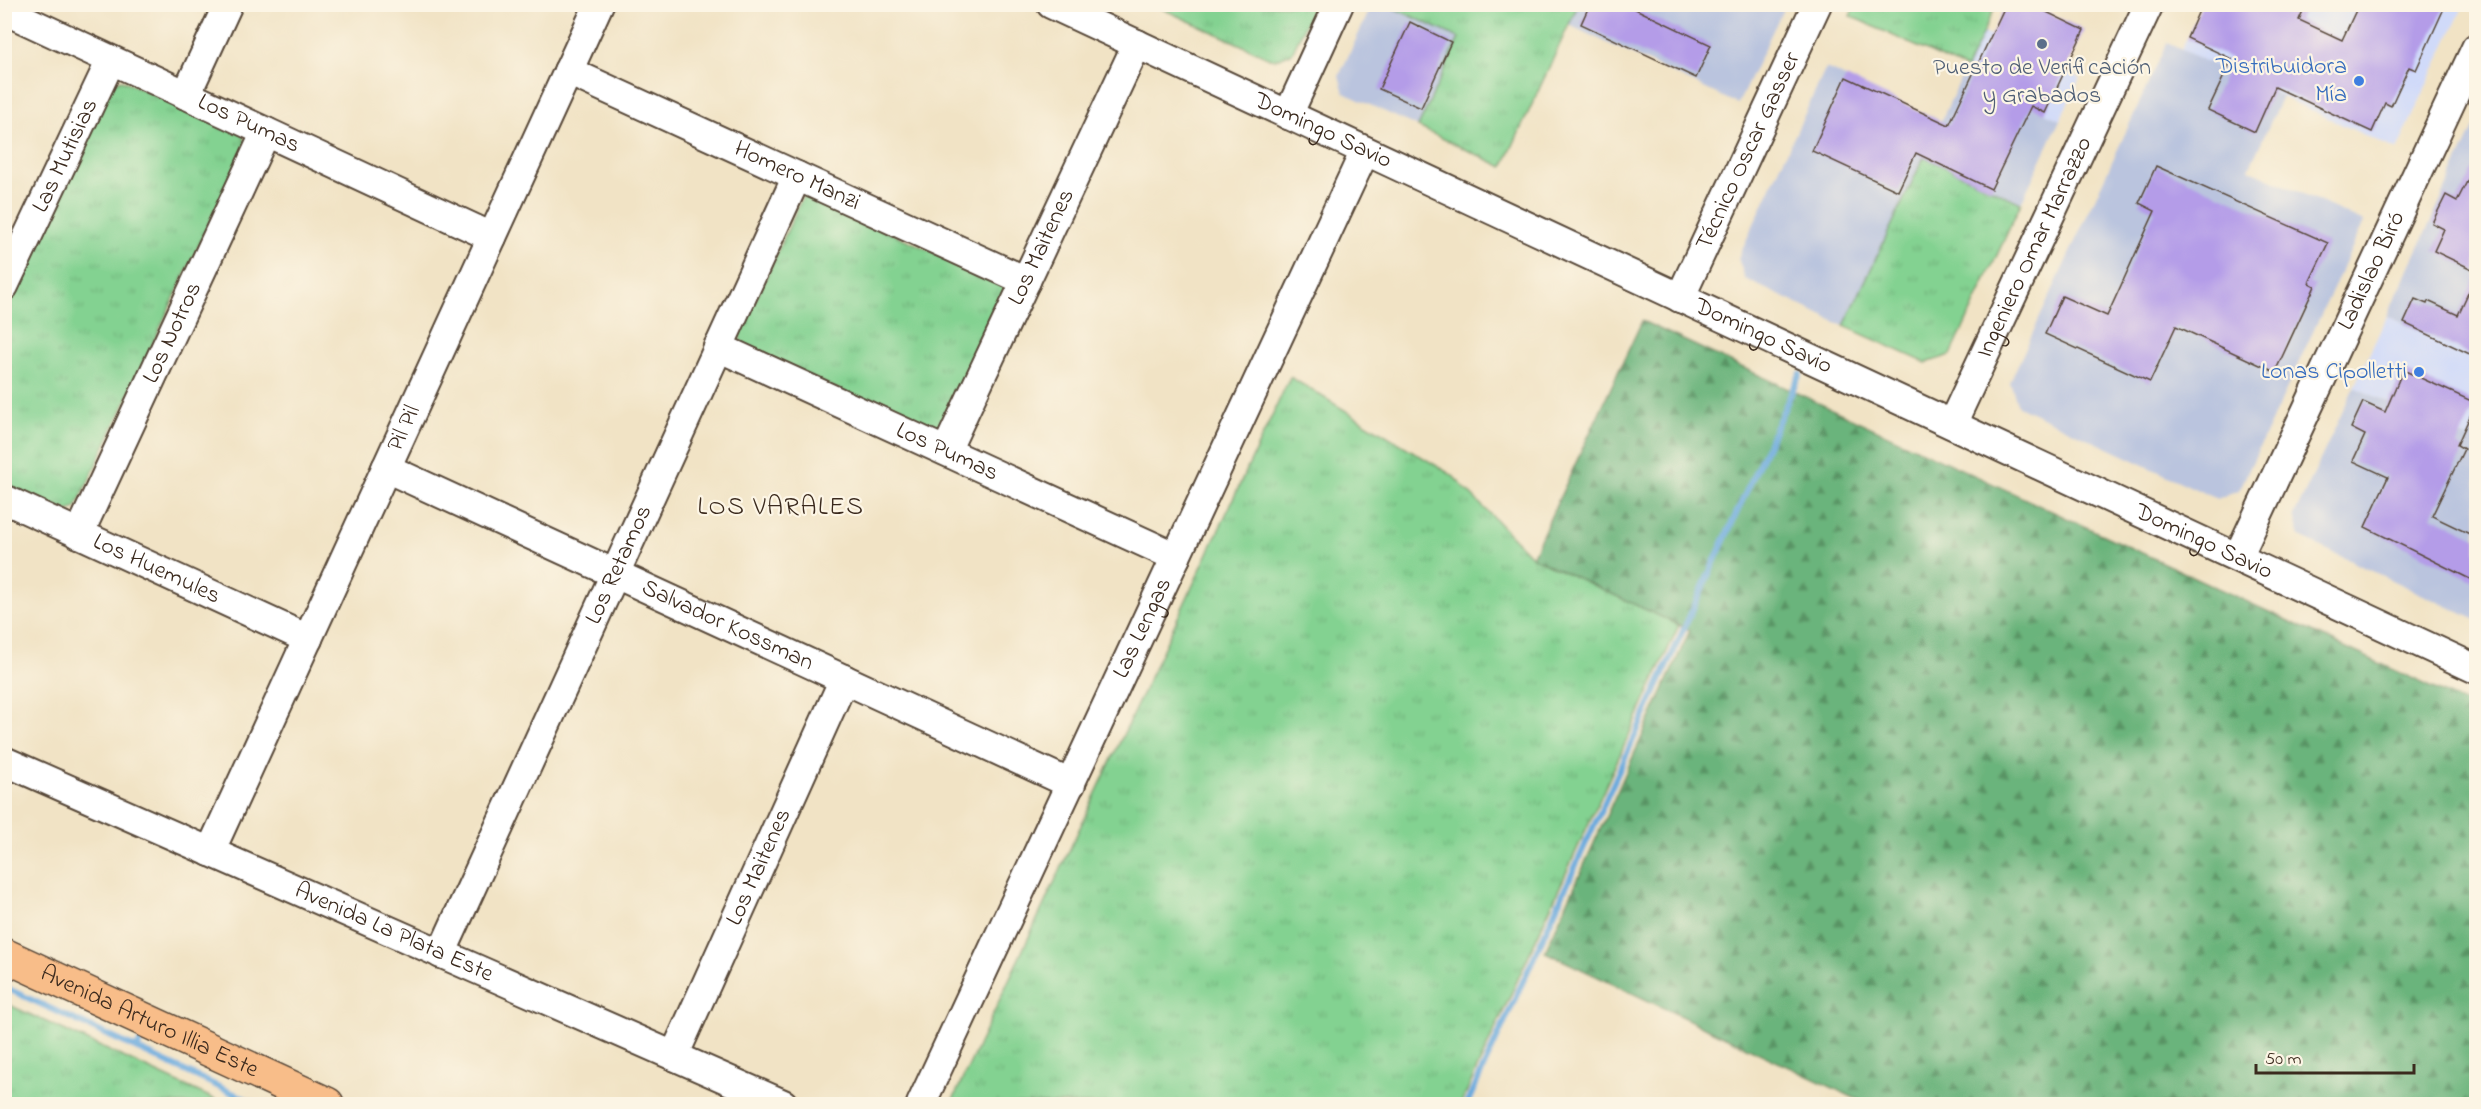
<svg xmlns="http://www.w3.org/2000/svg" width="2481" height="1109" viewBox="0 0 2481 1109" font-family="'Indie Flower',sans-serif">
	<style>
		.built { fill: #d0daf9 }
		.industrial { fill: #bac4de }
		.grass { fill: url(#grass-tufts); stroke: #5f7e58; stroke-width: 1.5 }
		.forest { fill: url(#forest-firs); stroke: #526f4c; stroke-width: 1.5 }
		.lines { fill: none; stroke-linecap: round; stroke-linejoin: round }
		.stream { stroke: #6baade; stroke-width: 6 }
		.building { fill: #b49ce8 }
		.minor-casing { stroke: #564637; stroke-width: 32 }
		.major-casing { stroke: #564637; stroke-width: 36 }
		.minor { stroke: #fff; stroke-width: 28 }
		.major { stroke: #f8bd89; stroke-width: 33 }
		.service-dot { fill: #5c6f8a; stroke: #fcf5e5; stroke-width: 2 }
		.shop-dot { fill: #3f7fe0; stroke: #fcf5e5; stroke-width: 2 }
		.labels { text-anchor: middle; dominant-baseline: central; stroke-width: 4.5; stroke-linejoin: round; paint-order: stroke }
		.shop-label { font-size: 24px; fill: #366cbe; stroke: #fcf5e5; text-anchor: end }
		.service-label { font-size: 24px; fill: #4e5e75; stroke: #fcf5e5 }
		.street-label { font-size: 24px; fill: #3b2a1e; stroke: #fcf5e5 }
		.neighbourhood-label { font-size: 26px; letter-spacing: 1.5px; fill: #3b2a1e; stroke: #fcf5e5 }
	</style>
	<defs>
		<pattern id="grass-tufts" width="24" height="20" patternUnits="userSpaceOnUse" patternTransform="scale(1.5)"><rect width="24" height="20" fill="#83d291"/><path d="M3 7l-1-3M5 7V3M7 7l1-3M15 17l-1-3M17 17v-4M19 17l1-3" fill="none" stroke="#72b47d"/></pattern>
		<pattern id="forest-firs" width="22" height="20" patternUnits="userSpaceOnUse" patternTransform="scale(1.5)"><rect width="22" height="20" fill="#6ab47b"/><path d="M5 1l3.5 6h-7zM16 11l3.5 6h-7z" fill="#589364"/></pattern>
	</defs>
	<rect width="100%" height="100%" fill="#fcf5e5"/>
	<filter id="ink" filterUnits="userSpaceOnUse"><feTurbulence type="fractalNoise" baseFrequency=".0167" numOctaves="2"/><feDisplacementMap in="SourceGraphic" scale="12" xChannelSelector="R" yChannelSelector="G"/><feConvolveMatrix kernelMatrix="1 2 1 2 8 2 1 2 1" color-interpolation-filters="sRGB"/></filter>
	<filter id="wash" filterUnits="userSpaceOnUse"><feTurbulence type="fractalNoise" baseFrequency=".008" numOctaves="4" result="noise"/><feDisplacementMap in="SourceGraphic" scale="24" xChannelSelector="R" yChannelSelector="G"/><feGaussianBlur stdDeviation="1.35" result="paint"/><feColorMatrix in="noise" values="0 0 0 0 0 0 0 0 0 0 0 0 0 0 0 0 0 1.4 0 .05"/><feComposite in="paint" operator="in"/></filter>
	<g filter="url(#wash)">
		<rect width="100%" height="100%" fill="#f1e3c5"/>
		<path class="built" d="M 2458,4 L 2463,7 L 2397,150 L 2181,50 L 2202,5 Z
			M 1983,33 L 2080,78 L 2060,120 L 1963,74 Z
			M 2387,316 L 2476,357 L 2476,424 L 2469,440 L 2354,387 Z"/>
		<path class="industrial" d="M 1372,5 L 1387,5 L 1459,38 L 1418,127 L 1344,93 L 1339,76 Z
			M 1578,5 L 1785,5 L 1738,104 L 1569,25 Z
			M 2167,43 L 2282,97 L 2249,169 L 2364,222 L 2239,491 L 2217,499 L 2018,406 L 2010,382 Z
			M 1826,68 L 1941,121 L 1963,74 L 2060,120 L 2021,203 L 1924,158 L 1844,326 L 1745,279 L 1738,258 Z
			M 2476,123 L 2476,357 L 2387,316 Z
			M 2354,387 L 2469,440 L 2476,424 L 2476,620 L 2300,537 L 2294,516 Z"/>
		<path class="grass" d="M 1154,5 L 1314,5 L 1292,53 L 1274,60 Z
			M 1387,5 L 1578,5 L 1503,167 L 1418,127 L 1459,38 Z
			M 1855,5 L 1855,4 L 1996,5 L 1966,69 L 1850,16 Z
			M 122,80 L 242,134 L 246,144 L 76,508 L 66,512 L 5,486 L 5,315 L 108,90 L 116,82 Z
			M 1924,157 L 2021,203 L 1951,355 L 1926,363 L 1844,326 Z
			M 807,196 L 1004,283 L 1007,293 L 939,432 L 934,434 L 743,346 L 739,336 L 802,198 Z
			M 1290,377 L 1452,475 L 1532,557 L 1679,625 L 1461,1104 L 951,1104 Z
			M 5,1003 L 225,1104 L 5,1104 Z"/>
		<path class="forest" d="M 1642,321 L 2476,708 L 2476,1104 L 1867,1104 L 1545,952 L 1690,630 L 1532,557 Z"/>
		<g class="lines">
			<path class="stream" d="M 4,987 L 256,1104
				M 137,1049 L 145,1031
				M 1467,1104 L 1800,374"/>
		</g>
		<g id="blocks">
			<path class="building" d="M 1590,4 L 1625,4 L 1711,45 L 1696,78 L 1581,24 Z
				M 2006,4 L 2030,4 L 2084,30 L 2045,113 L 2031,106 L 1991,189 L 1916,153 L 1898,191 L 1812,151 L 1846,77 L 1949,125 Z
				M 2202,4 L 2306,4 L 2299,20 L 2342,40 L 2359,4 L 2446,4 L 2416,70 L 2409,67 L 2391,106 L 2385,103 L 2372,132 L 2275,87 L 2255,132 L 2208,110 L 2232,59 L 2187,38 Z
				M 1410,22 L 1451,42 L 1421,108 L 1379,89 Z
				M 2476,164 L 2476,271 L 2434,251 L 2444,229 L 2432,223 L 2446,195 L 2457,201 Z
				M 2156,166 L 2328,243 L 2309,283 L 2315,286 L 2275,372 L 2176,326 L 2150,382 L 2045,334 L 2062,296 L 2107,316 L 2155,211 L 2139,203 Z
				M 2476,276 L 2476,357 L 2404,323 L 2415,299 L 2427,304 L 2428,301 L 2458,315 Z
				M 2403,370 L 2476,403 L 2457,445 L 2464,449 L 2432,516 L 2476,537 L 2476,582 L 2365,527 L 2388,477 L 2353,461 L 2365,435 L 2351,428 L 2363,402 L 2385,412 Z"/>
		</g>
	</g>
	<g filter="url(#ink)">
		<use href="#blocks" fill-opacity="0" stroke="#564637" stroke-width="1.5"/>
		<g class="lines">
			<g class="minor-casing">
				<g id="minor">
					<path id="s1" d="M 1051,4 L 2476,669"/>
					<path id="s2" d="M 4,10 L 492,237"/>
					<path id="s3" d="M 568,71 L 1026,281"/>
					<path d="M 186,95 L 228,4"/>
					<path d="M 1288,115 L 1339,4"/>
					<path id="s4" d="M 4,286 L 111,60"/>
					<path id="s5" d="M 1680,298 L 1817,4"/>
					<path id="s6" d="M 718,347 L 1176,557"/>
					<path id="s7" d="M 1952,424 L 2149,4"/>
					<path id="s8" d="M 946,451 L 1137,44"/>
					<path id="s9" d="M 386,468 L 1071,784"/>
					<path id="s10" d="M 4,499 L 308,639"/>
					<path id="s11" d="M 79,534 L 266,132"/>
					<path id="s12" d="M 2238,557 L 2476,48"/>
					<path id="s13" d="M 4,761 L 783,1104"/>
					<path id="s14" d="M 210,852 L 599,4"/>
					<path id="s15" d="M 441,954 L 797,176"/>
					<path id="s16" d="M 674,1056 L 844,679"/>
					<path id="s17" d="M 921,1104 L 1365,151"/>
				</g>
			</g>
			<g class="major-casing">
				<g id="major">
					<path id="s18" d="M 4,955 L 327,1104"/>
				</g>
			</g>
			<use href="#minor" class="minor"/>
			<use href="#major" class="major"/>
		</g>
	</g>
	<circle class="service-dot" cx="2042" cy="44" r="6"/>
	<g class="shop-dot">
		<circle cx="2359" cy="81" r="6"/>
		<circle cx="2419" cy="372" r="6"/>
	</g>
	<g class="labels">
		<g class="shop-label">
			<text x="2347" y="67">Distribuidora<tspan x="2347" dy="28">Mía</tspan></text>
			<text x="2407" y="372">Lonas Cipolletti</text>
		</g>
		<g class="service-label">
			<text x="2042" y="68">Puesto de Verificación<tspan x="2042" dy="28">y Grabados</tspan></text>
		</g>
		<g class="street-label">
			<text stroke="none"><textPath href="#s2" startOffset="270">Los Pumas</textPath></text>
			<text stroke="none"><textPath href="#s1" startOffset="300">Domingo Savio</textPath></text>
			<text stroke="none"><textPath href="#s5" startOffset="162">Técnico Oscar Gasser</textPath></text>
			<text stroke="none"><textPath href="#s4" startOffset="144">Las Mutisias</textPath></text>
			<text stroke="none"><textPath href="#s3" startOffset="252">Homero Manzi</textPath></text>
			<text stroke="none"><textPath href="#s7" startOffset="195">Ingeniero Omar Marrazzo</textPath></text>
			<text stroke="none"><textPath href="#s8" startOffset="225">Los Maitenes</textPath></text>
			<text stroke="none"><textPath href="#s12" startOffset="316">Ladislao Biró</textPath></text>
			<text stroke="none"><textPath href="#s11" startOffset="222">Los Notros</textPath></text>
			<text stroke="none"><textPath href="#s1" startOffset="786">Domingo Savio</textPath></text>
			<text stroke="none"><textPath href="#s14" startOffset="466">Pil Pil</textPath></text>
			<text stroke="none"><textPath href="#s6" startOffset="252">Los Pumas</textPath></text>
			<text stroke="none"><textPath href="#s1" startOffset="1272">Domingo Savio</textPath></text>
			<text stroke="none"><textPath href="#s15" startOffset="428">Los Retamos</textPath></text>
			<text stroke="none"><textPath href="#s10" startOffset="168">Los Huemules</textPath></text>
			<text stroke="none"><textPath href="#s9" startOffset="376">Salvador Kossman</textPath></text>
			<text stroke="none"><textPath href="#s17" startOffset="525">Las Lengas</textPath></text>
			<text stroke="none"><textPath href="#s16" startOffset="207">Los Maitenes</textPath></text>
			<text stroke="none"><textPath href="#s13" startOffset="426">Avenida La Plata Este</textPath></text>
			<text stroke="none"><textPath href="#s18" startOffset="160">Avenida Arturo Illia Este</textPath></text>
		</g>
		<g class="neighbourhood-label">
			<text x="781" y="508">LOS VARALES</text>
		</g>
	</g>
	<rect width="2481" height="1109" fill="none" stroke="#fcf5e5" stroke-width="24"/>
	<path d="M2256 1064v9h158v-9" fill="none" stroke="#3b2a1e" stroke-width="3"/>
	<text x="2265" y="1064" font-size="18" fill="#3b2a1e" stroke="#fcf5e5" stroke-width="4.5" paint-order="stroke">50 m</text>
</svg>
